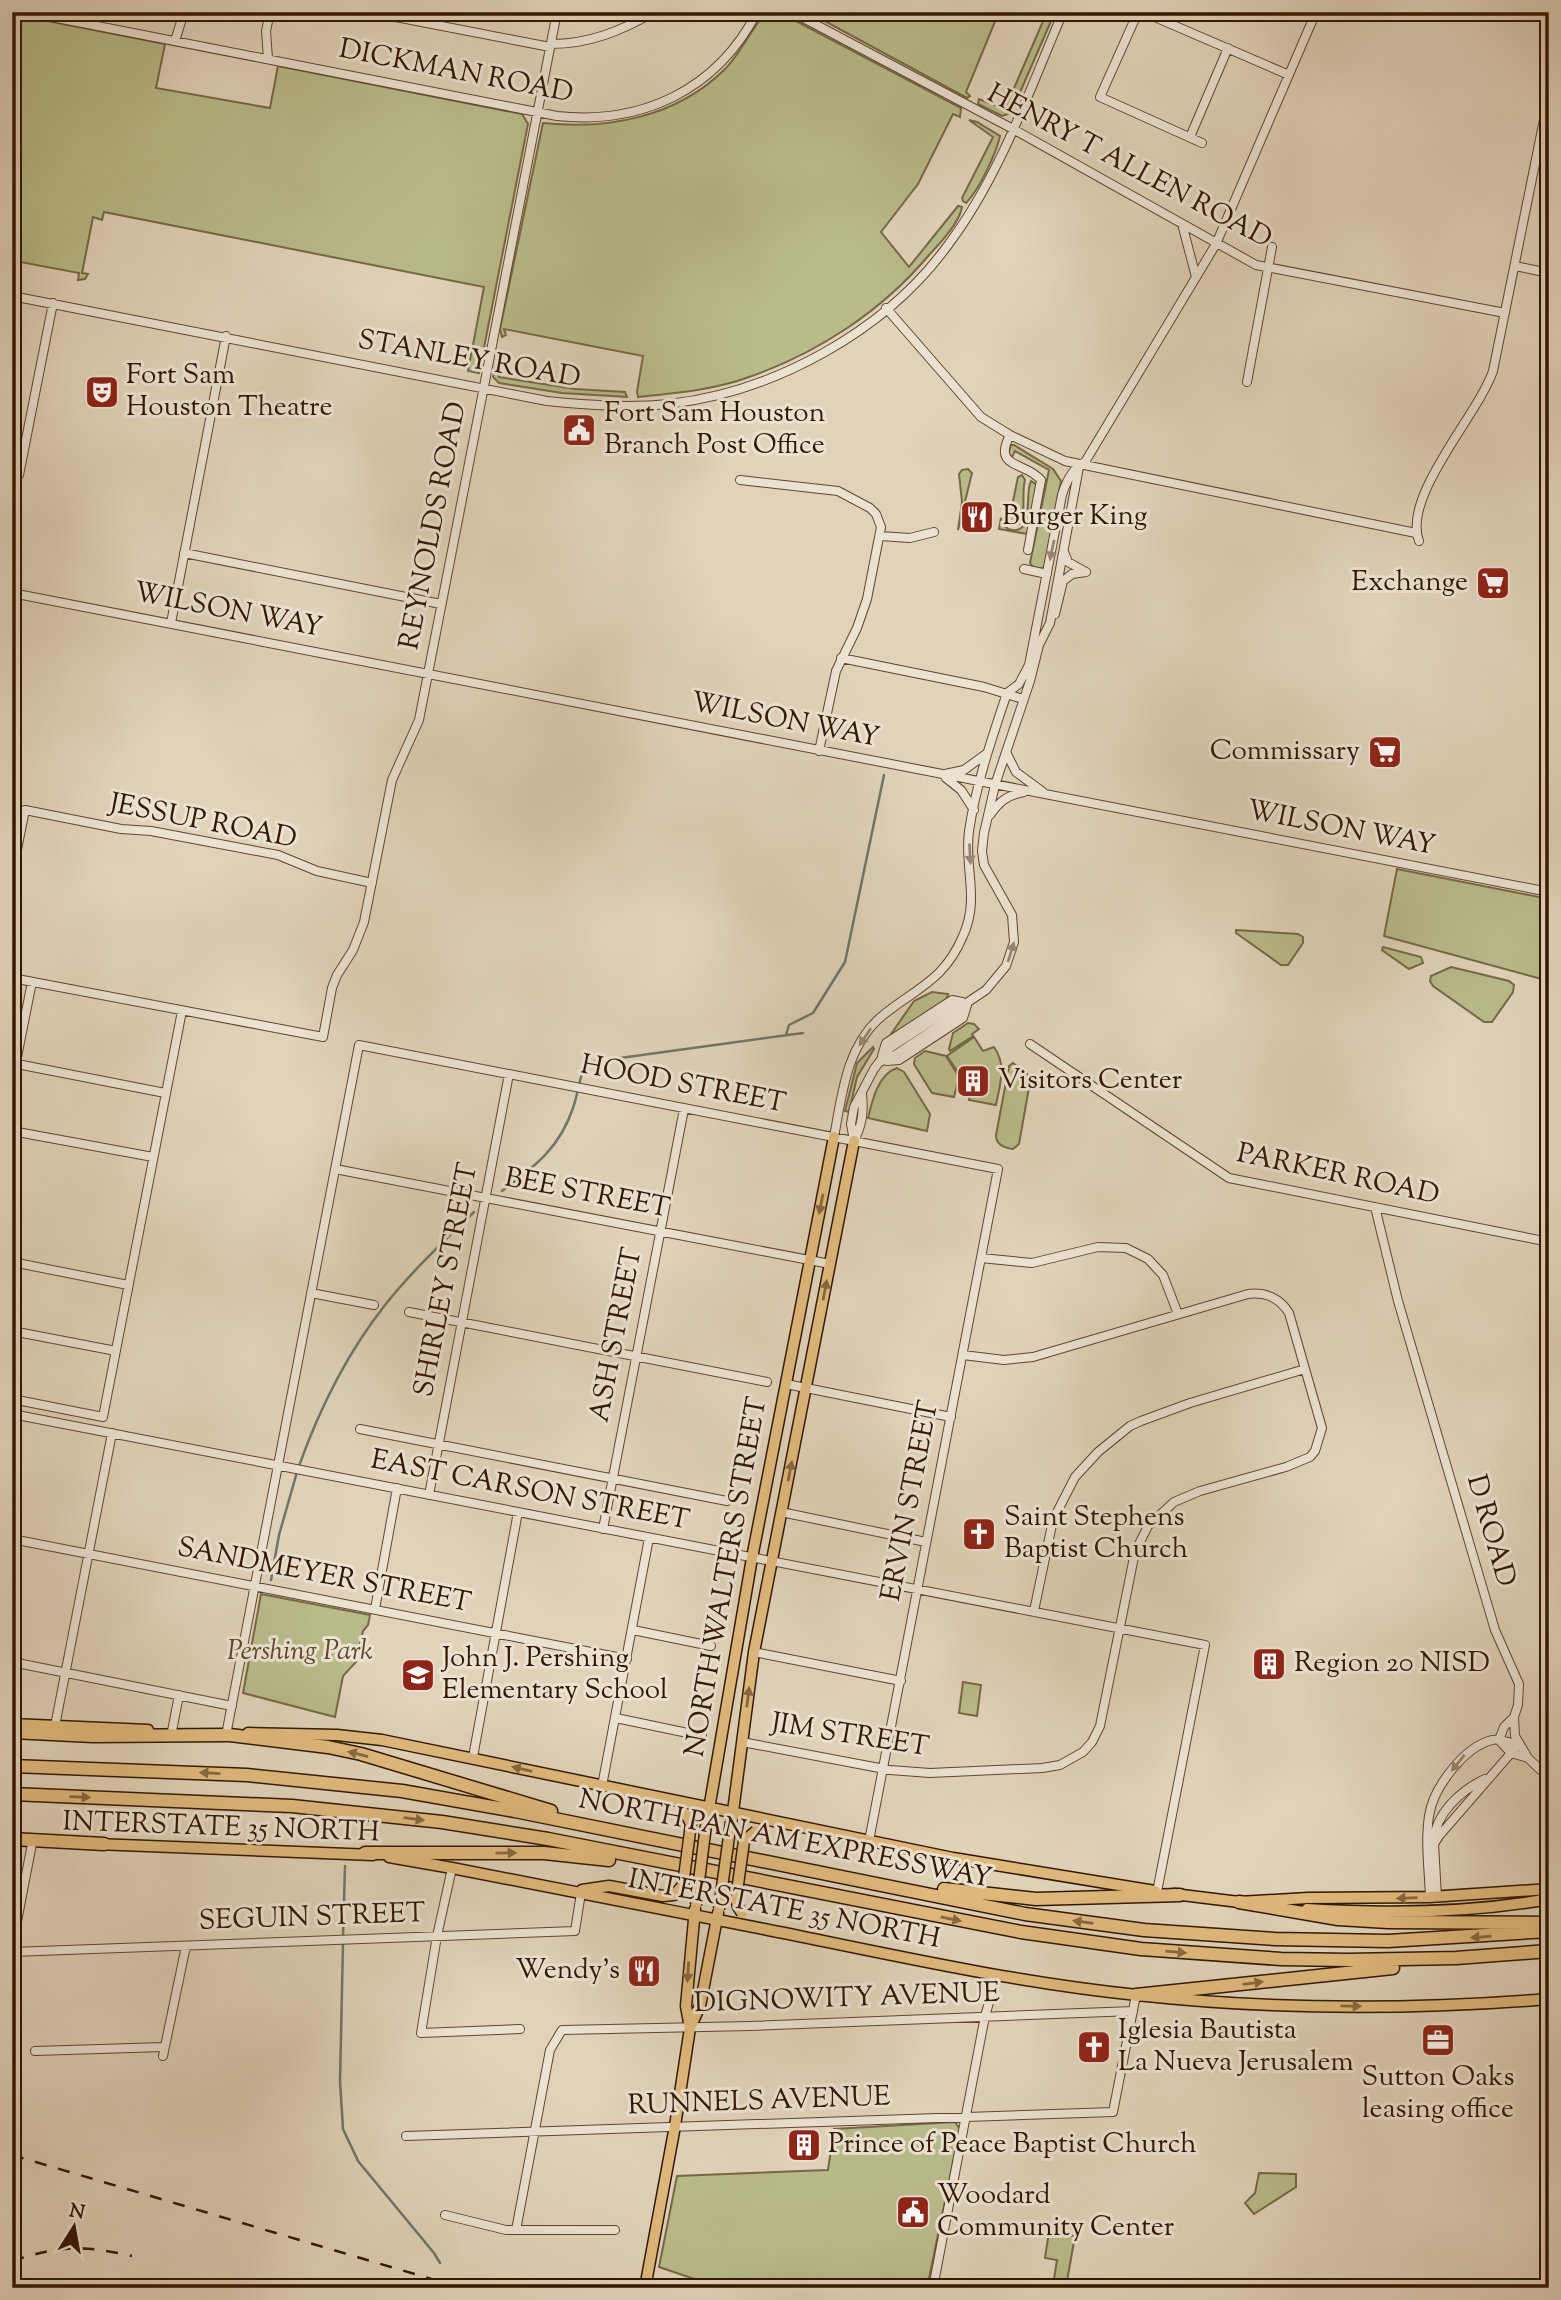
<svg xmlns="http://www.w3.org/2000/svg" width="1561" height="2300" viewBox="0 0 1561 2300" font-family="'Sorts Mill Goudy',serif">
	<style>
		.green { fill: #b9bb8b; stroke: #766946; stroke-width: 2 }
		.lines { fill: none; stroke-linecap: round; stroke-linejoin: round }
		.stream { stroke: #6d7869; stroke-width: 2.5 }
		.minor-casing { stroke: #5e462f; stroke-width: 10 }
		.major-casing { stroke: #321701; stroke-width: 13 }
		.highway-casing { stroke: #321701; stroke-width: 15 }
		.minor { stroke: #ece2d2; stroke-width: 8 }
		.major { stroke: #e0ba7d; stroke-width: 10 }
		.highway { stroke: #e0ba7d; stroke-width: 12 }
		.rail { stroke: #321701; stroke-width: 2.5; stroke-dasharray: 12 12; stroke-linecap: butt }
		.major-bridge-casing { stroke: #321701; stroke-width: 13; stroke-linecap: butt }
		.major-bridge { stroke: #e0ba7d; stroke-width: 10 }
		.oneway { fill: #988774 }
		.oneway2 { fill: #89683f }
		.labels { text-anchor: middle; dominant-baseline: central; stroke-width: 6; stroke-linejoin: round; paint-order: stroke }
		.street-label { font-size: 28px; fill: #321701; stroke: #ece2d2 }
		.poi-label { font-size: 28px; fill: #321701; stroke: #ece2d2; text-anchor: start }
		.park-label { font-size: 28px; font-style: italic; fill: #5a482a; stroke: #ece2d2 }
	</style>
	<rect width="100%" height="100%" fill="#e1d3ba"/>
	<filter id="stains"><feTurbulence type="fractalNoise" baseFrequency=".00286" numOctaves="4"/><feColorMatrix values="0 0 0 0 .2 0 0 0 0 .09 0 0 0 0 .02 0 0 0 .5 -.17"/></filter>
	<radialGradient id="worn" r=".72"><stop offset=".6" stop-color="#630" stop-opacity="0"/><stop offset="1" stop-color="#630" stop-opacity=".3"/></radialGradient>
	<path class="green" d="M 766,12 L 779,12 L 961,108 L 960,117 L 953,114 L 918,184 L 881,232 L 909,267 L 958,206 L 962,207 C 959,224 940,243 929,255 C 882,311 818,353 749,377 C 714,390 675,393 638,397 L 637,392 L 643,356 L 504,329 L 506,335 L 502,337 L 500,329 L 543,123 C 608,130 677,117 725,69 C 741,53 751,29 766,12 Z
		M 808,12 L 999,12 L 966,92 L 970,96 L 967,98 Z
		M 1047,12 L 1055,12 L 1011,113 L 1002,116 L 978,104 L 979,99 L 1005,109 Z
		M 12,14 L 165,44 L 156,88 L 270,108 L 278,66 L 522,114 L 528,124 L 479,373 L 468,371 L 484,287 L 104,212 L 102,220 L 93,217 L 82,273 L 88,274 L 85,279 L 78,280 L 79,273 L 21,262 L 20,264 L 12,263 Z
		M 969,120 L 977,122 L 1000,136 C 996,154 979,190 966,203 L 963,201 L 962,198 L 993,137 Z
		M 495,368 L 499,377 L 575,389 L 625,392 L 627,397 L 562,393 L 499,383 L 493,377 Z
		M 1011,445 L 1014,445 L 1053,469 L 1061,481 L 1045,567 L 1039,569 L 1033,567 L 1030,563 L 1049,470 L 1015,451 L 1012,457 L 1008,455 Z
		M 968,469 L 972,473 L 958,530 L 962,502 L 959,474 L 962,470 Z
		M 1022,475 L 1025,480 C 1021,494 1027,511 1019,524 L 1012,525 L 1007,517 L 1012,506 L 1018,477 Z
		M 1031,481 L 1037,485 L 1027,534 L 999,529 L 1001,518 C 1003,524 1005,529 1012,530 C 1035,533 1024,494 1031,481 Z
		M 1397,869 L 1549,899 L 1549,981 L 1384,936 Z
		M 1236,930 L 1298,934 L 1303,937 L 1303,943 L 1288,965 L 1281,965 L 1236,933 Z
		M 1383,947 L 1421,957 L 1423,963 L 1409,969 L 1382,950 Z
		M 1451,967 L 1509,981 L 1514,985 L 1513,992 L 1492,1022 L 1484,1022 L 1433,986 L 1430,981 L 1431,976 Z
		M 932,992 L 948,994 L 946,1001 L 893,1035 L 891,1034 L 914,1001 Z
		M 968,1023 L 974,1024 L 979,1029 L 972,1034 L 973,1036 L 950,1051 L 949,1049 L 953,1033 Z
		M 974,1037 L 983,1051 L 994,1047 C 1007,1065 1000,1084 996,1105 L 969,1100 L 971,1090 L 983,1093 L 987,1072 L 982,1071 L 986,1073 L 985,1078 L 984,1073 L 967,1070 L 965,1073 L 958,1072 L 947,1056 Z
		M 873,1047 L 874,1049 L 857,1077 L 849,1112 L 845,1111 L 857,1063 Z
		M 925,1051 L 946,1056 L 959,1077 L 954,1097 L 932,1093 L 914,1064 L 915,1058 Z
		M 1013,1063 L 1027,1074 L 1030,1082 L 1019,1144 L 1013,1149 C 1004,1148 996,1145 996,1135 L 1009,1066 Z
		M 897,1068 L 904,1072 L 930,1114 L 927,1131 L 868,1118 C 872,1101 878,1074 897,1068 Z
		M 261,1594 L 370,1615 L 368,1625 L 363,1631 L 356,1662 L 343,1676 L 335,1717 L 243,1693 Z
		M 963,1682 L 981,1685 L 977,1716 L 959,1713 Z
		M 955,2122 L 960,2129 L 927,2288 L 721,2288 L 659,2267 L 677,2176 L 828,2170 L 834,2129 Z
		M 1259,2173 L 1296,2174 L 1296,2187 L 1254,2214 L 1245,2203 L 1255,2193 Z
		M 1049,2231 L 1075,2236 L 1067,2281 L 1054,2279 L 1057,2260 L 1045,2258 Z"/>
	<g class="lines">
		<path class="stream" d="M 786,1035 L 789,1025 L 813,1013 L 845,962 L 884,775
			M 502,1191 C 535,1166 559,1149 573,1108 C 578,1094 579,1079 585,1065 L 591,1062 L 803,1033
			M 299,1466 C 319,1410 348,1352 385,1305 C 412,1271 443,1242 474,1212
			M 271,1580 L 279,1535 L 297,1472
			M 343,1936 L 345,1866
			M 343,1943 L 340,2081 L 343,2129 L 358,2161 L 434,2253 L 440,2263"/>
		<g class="minor-casing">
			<path id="minor" d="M 26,12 L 557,116 C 642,125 717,90 757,12
				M 370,12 L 550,47
				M 792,12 L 1013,129 L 1256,265 L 1505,313
				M 1138,12 L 1100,97 L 1202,143
				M 1143,12 L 1289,75
				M 175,41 L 184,12
				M 551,44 C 589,44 621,31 654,12
				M 268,59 L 266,31 L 270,12
				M 1190,137 L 1228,48
				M 1182,224 L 1196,277
				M 1515,266 L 1549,273
				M 12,296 L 547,401 C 588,405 628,408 669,404 C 774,392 886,331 948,245 C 1000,176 1029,91 1063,12
				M 886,308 L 981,417 L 1010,435 L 1065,461 L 1416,533
				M 1247,382 L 1272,247
				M 1010,435 C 992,469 1025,461 1041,480 L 1028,550
				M 19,475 L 53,303
				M 740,480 L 838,491 L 870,508 L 876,514 L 881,527 L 867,599 L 857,628 L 836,671 L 819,751
				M 880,536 L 910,538 L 934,532
				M 1419,541 C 1402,496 1478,415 1493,371 L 1549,95
				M 1064,552 L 1068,562 L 1086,572
				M 184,553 L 441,604
				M 1024,569 L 1047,574
				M 12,593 L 1549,892
				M 1055,614 L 1063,581 L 1072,574 L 1086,572
				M 171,623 L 226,336
				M 841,658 L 984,687 L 1023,699
				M 1007,693 L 1019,684 L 1029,665 L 1062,495 C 1066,482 1072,468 1085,462 L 1216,244 L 1316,12
				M 1006,752 L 1016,772 L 1043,792
				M 945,774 L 964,770 L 986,754
				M 946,778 L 961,790 L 974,810
				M 990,815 C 999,802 1007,795 1024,792
				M 12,874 L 25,810 L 121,829 L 151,831 L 278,855 L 317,871 L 372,883
				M 12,978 L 323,1037 L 332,988 L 337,975 L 353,950 L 364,922 L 392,780 L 419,720 L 557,12
				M 1030,1044 L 1229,1178 L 1549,1242
				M 882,1056 L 886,1043 L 952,1000 L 962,1002
				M 887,1061 L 899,1060 L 963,1018 L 967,1005
				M 880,1062 L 895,1055 L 960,1012 L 968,1002 L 986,990 L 1006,966 L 1014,942 L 1012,915 L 984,865 L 982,851 L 984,833 L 995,785 L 1030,681 L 1039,645 L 1050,623 L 1079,467
				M 12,1063 L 165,1093
				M 12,1082 L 32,982
				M 12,1131 L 153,1157
				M 834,1137 C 842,1095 846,1046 882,1016 C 916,988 944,981 963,936 C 980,899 964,868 969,831 C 976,784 992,738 1007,693
				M 854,1141 L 851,1124 L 854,1107 L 874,1069 L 890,1048 L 955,1006 L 966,1003
				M 854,1141 C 862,1125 864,1112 862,1094
				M 335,1169 L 830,1264
				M 1375,1207 L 1398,1301 L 1495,1630 L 1519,1684 L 1518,1705 L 1514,1717 L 1515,1736 L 1528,1758 L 1549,1778
				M 981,1258 L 1032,1263 L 1098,1247 L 1126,1248 L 1148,1259 L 1163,1275 L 1178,1314
				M 12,1262 L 128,1285
				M 311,1293 L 374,1305
				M 409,1312 L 767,1382
				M 12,1331 L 116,1351
				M 786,1384 L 951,1417
				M 12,1399 L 103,1417 L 182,1011
				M 12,1414 L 1205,1645 L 1157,1892
				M 360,1429 L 727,1501
				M 429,1495 L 509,1074
				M 781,1512 L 926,1542
				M 603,1529 L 684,1109
				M 12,1539 L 627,1659
				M 375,1609 L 397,1488
				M 1034,1611 L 1053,1520 L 1075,1477 L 1098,1452 L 1130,1426 L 1141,1421 L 1190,1403 L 1305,1369
				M 633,1630 L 711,1646
				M 754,1652 L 901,1681
				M 12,1662 L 232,1706
				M 1549,1716 L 1544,1723 L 1549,1735
				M 1514,1717 L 1504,1727 L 1499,1740 L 1511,1753 L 1528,1758
				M 616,1718 L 702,1736
				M 55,1726 L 112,1433
				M 172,1731 L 179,1695
				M 226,1735 L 359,1045 L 998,1169 L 869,1841
				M 742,1742 L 890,1770 L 930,1773 L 1042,1768 L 1060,1765 L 1083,1752 L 1092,1742 L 1100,1726 L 1135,1552 L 1148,1526 L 1174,1502 L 1200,1491 L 1286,1467 L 1310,1457 L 1315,1451 L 1322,1428 L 1289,1313 C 1280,1298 1265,1292 1248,1294 L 1033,1357 L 1004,1360 L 963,1355
				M 473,1757 L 518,1512
				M 602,1786 L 649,1538
				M 1434,1841 C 1435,1814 1461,1790 1485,1779
				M 452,1868 L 437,1936 L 421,2033 L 520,2029
				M 1430,1897 C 1429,1870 1425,1842 1429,1816 C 1433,1788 1464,1747 1492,1740 C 1500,1738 1510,1743 1518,1745 L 1439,1836 L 1434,1844 L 1437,1897
				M 12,1947 L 32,1844
				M 12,1952 L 575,1931 L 581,1893
				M 35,2051 L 164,2047
				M 163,2056 L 186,1946
				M 406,2136 L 1113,2112 L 1136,1995
				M 445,2215 L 506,2230 L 615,2230
				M 516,2230 L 550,2050 L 562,2030 L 750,2026 L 1133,2011
				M 933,2288 L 985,2016 L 997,1976"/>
		</g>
		<g class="major-casing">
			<path id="major" d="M 12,1724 L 148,1730
				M 248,1733 L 337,1735 L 382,1740 L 953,1858 L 1155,1891
				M 708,1815 L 752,1558 L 834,1137
				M 732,1819 L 754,1652 L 854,1141
				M 96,1844 L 373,1855
				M 389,1857 L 452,1868 C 555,1889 660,1908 764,1929 C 888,1954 1011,1982 1137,1995 C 1273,2010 1412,2010 1549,1999
				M 582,1890 L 609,1886 L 663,1896 L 674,1895
				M 1174,1894 L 1239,1902 L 1308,1898 L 1430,1897 L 1549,1889
				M 1307,1909 C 1387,1914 1470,1913 1549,1899
				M 690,2028 L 686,2006 L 695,1909
				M 645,2288 L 675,2126 L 690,2028 L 700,2006 L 718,1913"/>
		</g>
		<g class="highway-casing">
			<path id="highway" d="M 12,1732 L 93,1736 L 226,1735
				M 230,1735 L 328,1747 L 361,1754 L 551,1811
				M 12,1766 L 247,1775 L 402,1791 L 515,1811 L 1025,1914 L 1144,1930 L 1275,1939 L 1388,1941 L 1549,1931
				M 12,1794 L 292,1806 L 442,1822 L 548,1839 L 1021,1932 L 1141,1949 L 1281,1959 L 1348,1960 L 1456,1958 L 1549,1951
				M 12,1839 L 104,1844
				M 365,1853 L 544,1853 L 609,1860
				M 944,1889 L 1036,1899 L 1180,1895
				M 1239,1902 L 1338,1919 L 1388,1922 L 1549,1923
				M 1136,1995 L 1393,1968"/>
		</g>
		<use href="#minor" class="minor"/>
		<use href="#major" class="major"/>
		<use href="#highway" class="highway"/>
		<path class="rail" d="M 12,2155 L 462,2288
			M 12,2261 C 62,2245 82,2245 132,2256"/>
		<g class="major-bridge-casing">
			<path id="major-bridge" d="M 674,1895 L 683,1885 L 691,1824 L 686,1814
				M 696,1905 L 707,1817
				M 719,1909 L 731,1822
				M 742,1913 L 738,1907 L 736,1899 L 744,1841 L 756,1831"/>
		</g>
		<use href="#major-bridge" class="major-bridge"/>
	</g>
	<defs><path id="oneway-solid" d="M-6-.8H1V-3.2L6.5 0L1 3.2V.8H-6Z" transform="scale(1.75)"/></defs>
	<g class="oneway">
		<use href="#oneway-solid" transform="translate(1052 550) rotate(102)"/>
		<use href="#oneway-solid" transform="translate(970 854) rotate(87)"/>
		<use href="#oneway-solid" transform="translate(1011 952) rotate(-73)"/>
		<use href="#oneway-solid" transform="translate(865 1037) rotate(124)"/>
		<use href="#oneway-solid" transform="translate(1458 1763) rotate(129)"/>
	</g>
	<g class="oneway2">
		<use href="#oneway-solid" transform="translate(821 1204) rotate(101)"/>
		<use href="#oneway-solid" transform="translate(825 1290) rotate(-79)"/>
		<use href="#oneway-solid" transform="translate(790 1471) rotate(-79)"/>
		<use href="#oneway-solid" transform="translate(748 1697) rotate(-83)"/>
		<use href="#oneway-solid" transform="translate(358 1754) rotate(-166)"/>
		<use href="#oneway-solid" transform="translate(522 1769) rotate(-167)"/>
		<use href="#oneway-solid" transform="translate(210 1773) rotate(-177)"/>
		<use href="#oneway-solid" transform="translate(80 1797) rotate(2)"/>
		<use href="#oneway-solid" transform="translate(414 1819) rotate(7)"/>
		<use href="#oneway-solid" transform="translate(506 1853) rotate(-1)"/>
		<use href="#oneway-solid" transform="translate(1407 1898) rotate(178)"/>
		<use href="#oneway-solid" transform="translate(951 1919) rotate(11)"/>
		<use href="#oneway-solid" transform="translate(1083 1922) rotate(-172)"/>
		<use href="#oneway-solid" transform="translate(1481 1937) rotate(176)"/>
		<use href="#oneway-solid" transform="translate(1176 1952) rotate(5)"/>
		<use href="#oneway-solid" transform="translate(688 1972) rotate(94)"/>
		<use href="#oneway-solid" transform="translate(1253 1983) rotate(-7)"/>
		<use href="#oneway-solid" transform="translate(1351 2006) rotate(1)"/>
	</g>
	<defs>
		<g id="theatre-square" transform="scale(1.75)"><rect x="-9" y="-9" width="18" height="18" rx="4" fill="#8f2418" stroke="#ece2d2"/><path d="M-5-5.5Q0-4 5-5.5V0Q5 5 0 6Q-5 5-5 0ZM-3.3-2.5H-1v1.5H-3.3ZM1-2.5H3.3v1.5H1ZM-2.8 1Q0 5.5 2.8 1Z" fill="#fff"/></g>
		<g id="civic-square" transform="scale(1.75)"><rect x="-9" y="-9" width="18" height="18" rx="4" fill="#8f2418" stroke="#ece2d2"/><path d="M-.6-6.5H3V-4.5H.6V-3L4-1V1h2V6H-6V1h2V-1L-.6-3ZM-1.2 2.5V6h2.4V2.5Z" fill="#fff"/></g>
		<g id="restaurant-square" transform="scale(1.75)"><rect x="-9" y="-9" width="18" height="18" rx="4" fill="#8f2418" stroke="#ece2d2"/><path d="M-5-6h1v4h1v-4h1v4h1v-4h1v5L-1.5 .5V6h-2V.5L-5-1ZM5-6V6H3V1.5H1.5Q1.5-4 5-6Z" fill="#fff"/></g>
		<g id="supermarket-square" transform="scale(1.75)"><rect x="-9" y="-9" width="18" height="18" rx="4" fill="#8f2418" stroke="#ece2d2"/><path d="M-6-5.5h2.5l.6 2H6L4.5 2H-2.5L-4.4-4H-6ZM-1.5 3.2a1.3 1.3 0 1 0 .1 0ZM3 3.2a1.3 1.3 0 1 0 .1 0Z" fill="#fff"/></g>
		<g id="building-square" transform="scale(1.75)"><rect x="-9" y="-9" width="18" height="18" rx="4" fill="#8f2418" stroke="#ece2d2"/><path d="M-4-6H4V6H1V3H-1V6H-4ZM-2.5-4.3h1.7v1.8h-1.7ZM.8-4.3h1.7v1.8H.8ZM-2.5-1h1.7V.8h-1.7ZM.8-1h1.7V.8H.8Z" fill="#fff"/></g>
		<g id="church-square" transform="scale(1.75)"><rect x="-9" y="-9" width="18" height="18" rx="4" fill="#8f2418" stroke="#ece2d2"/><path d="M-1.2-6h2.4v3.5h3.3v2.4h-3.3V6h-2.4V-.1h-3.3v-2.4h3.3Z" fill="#fff"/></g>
		<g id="school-square" transform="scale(1.75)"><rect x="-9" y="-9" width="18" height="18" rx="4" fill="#8f2418" stroke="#ece2d2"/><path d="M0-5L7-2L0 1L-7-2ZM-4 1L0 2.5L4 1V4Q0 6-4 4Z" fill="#fff"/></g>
		<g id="office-square" transform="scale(1.75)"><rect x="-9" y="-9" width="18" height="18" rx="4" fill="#8f2418" stroke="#ece2d2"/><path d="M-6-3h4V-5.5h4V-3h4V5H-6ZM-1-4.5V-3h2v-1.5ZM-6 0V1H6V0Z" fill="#fff"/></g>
	</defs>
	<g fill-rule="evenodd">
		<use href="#theatre-square" x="102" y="392"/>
		<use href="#civic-square" x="579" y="430"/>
		<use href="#restaurant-square" x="977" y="517"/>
		<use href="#supermarket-square" x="1493" y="583"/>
		<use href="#supermarket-square" x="1385" y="752"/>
		<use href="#building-square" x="973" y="1081"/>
		<use href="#church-square" x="979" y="1534"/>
		<use href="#building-square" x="1269" y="1664"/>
		<use href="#school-square" x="418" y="1675"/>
		<use href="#restaurant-square" x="644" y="1971"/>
		<use href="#office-square" x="1438" y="2040"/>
		<use href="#church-square" x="1094" y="2047"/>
		<use href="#building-square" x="804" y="2145"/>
		<use href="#civic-square" x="913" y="2212"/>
	</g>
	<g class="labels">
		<g class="street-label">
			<text transform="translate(456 72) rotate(11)">DICKMAN ROAD</text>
			<text transform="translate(1129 167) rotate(28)">HENRY T ALLEN ROAD</text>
			<text transform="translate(469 360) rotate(10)">STANLEY ROAD</text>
			<text transform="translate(434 526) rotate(-79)">REYNOLDS ROAD</text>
			<text transform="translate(228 611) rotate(11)">WILSON WAY</text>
			<text transform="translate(785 721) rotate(11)">WILSON WAY</text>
			<text transform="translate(203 822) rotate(11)">JESSUP ROAD</text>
			<text transform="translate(1341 829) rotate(11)">WILSON WAY</text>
			<text transform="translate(683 1085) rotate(11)">HOOD STREET</text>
			<text transform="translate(1338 1175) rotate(12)">PARKER ROAD</text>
			<text transform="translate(587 1194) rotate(11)">BEE STREET</text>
			<text transform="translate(447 1280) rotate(-79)">SHIRLEY STREET</text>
			<text transform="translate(617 1335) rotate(-79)">ASH STREET</text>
			<text transform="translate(530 1491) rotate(11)">EAST CARSON STREET</text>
			<text transform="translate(911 1501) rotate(-79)">ERVIN STREET</text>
			<text transform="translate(1490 1531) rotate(74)">D ROAD</text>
			<text transform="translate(324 1576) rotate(11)">SANDMEYER STREET</text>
			<text transform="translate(727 1577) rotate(-80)">NORTH WALTERS STREET</text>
			<text transform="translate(850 1736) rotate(9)">JIM STREET</text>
			<text transform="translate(221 1828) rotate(2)">INTERSTATE 35 NORTH</text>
			<text transform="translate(785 1840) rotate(11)">NORTH PAN AM EXPRESSWAY</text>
			<text transform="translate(784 1910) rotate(11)">INTERSTATE 35 NORTH</text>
			<text transform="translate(312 1918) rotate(-2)">SEGUIN STREET</text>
			<text transform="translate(847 1999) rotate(-2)">DIGNOWITY AVENUE</text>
			<text transform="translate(759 2102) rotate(-2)">RUNNELS AVENUE</text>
		</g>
		<g class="poi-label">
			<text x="126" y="376">Fort Sam<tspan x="126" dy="32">Houston Theatre</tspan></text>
			<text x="604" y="414">Fort Sam Houston<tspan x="604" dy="32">Branch Post Office</tspan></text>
			<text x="1002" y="517">Burger King</text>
			<text x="1468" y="583" text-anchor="end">Exchange</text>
			<text x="1360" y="752" text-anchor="end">Commissary</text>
			<text x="998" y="1081">Visitors Center</text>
			<text x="1004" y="1518">Saint Stephens<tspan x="1004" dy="32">Baptist Church</tspan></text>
			<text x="442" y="1659">John J. Pershing<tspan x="442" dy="32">Elementary School</tspan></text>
			<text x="1294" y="1664">Region 20 NISD</text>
			<text x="620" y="1971" text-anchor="end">Wendy's</text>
			<text x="1118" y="2031">Iglesia Bautista<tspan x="1118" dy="32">La Nueva Jerusalem</tspan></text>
			<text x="1438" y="2078" text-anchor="middle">Sutton Oaks<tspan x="1438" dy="32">leasing office</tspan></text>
			<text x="828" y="2145">Prince of Peace Baptist Church</text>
			<text x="937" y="2196">Woodard<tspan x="937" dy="32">Community Center</tspan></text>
		</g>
		<g class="park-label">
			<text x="300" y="1652">Pershing Park</text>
		</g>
	</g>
	<rect width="1561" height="2300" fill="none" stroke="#e1d3ba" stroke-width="42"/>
	<rect x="14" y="14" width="1533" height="2272" fill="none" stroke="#321701" stroke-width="3.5"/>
	<rect x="21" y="21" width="1519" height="2258" fill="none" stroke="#321701" stroke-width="2"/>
	<g transform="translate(74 2227) rotate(11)" stroke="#ece2d2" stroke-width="5" paint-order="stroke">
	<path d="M0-5L12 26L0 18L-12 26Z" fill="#321701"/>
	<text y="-10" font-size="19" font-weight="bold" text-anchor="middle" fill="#321701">N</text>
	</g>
	<rect width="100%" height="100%" filter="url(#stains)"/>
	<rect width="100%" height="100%" fill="url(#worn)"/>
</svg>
